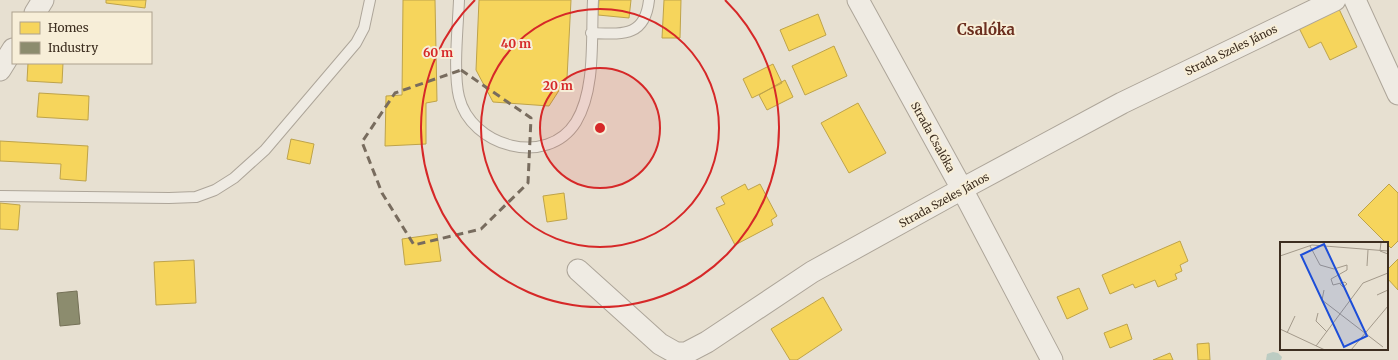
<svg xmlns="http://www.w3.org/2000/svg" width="1398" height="360" viewBox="0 0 1398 360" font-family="Merriweather,serif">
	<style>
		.water { fill: #bcccc2 }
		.homes { fill: #f6d55c; stroke: #bea34a }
		.industry { fill: #8c8c6e; stroke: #747057 }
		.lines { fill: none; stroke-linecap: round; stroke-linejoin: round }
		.lane-casing { stroke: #ada599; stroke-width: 12 }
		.street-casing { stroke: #ada599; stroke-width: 23 }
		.lane { stroke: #efebe3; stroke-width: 10 }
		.street { stroke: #efebe3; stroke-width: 21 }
		.marked { fill: none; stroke: #786c5e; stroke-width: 3; stroke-dasharray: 8 5; stroke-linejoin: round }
		.ring { fill: none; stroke: #d62828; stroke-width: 2 }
		.labels { text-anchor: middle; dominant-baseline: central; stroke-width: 4; stroke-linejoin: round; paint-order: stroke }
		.street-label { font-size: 11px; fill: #3d2e20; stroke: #f7eed8 }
		.district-label { font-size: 15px; font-weight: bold; fill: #6b2e1e; stroke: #f7eed8 }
		.inset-road { fill: none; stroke: #a3998a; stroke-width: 1 }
		.view { fill: #1d4ed8; fill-opacity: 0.15; stroke: #1d4ed8; stroke-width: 2 }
		.inset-edge { fill: none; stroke: #3d2e20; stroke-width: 2 }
		.centre { fill: #d62828; stroke: #f7eed8; stroke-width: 2 }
		.ring-label { font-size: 12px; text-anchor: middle; font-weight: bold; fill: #d62828; stroke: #f7eed8; stroke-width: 4; stroke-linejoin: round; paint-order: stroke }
	</style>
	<rect width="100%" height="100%" fill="#e7e0d1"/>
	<path class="water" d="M 1273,352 L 1278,353 L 1282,357 L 1281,360 L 1266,360 L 1267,354 Z"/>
	<path class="homes" d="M 106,0 L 146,0 L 145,8 L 106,3 Z
		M 403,0 L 435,0 L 437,101 L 426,103 L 426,144 L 385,146 L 386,96 L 402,95 Z
		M 479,0 L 571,0 L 567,78 L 549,106 L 493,102 L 476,70 Z
		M 599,0 L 631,0 L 629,18 L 598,15 Z
		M 664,0 L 681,0 L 680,38 L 662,38 Z
		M 1339,9 L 1357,47 L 1330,60 L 1321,42 L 1309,48 L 1299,28 Z
		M 818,14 L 826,35 L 789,51 L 780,30 Z
		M 834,46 L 847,76 L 805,95 L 792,66 Z
		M 28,63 L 63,63 L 62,83 L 27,81 Z
		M 773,64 L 782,83 L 752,98 L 743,79 Z
		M 785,80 L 793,97 L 767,110 L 759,95 Z
		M 39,93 L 89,96 L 88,120 L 37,117 Z
		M 858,103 L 886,153 L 849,173 L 821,123 Z
		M 291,139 L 314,144 L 310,164 L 287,159 Z
		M 0,141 L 88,146 L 86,181 L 60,179 L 61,164 L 0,161 Z
		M 745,184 L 748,190 L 760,184 L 777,216 L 771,220 L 773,225 L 735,245 L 716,208 L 725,204 L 721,197 Z
		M 1389,184 L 1398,193 L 1398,241 L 1391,248 L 1358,215 Z
		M 564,193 L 567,219 L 547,222 L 543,196 Z
		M 0,203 L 20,205 L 18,230 L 0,229 Z
		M 437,234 L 441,261 L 405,265 L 402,239 Z
		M 1180,241 L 1188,261 L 1180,265 L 1182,271 L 1175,274 L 1177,279 L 1158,287 L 1155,280 L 1135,288 L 1133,284 L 1110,294 L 1102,275 Z
		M 1398,259 L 1398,290 L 1387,278 L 1387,270 Z
		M 194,260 L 196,303 L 156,305 L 154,262 Z
		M 1079,288 L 1088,309 L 1067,319 L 1057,297 Z
		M 823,297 L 842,330 L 797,360 L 790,360 L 771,329 Z
		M 1127,324 L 1132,339 L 1110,348 L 1104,333 Z
		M 1209,343 L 1210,360 L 1198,360 L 1197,344 Z
		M 1170,353 L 1173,360 L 1153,360 Z"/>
	<path class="industry" d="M 77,291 L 80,324 L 60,326 L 57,293 Z"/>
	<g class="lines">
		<g class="lane-casing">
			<path id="lane" d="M 459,0 C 458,27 453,72 459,97 C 471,147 547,168 576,122 C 596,89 591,38 593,0
				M 591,33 C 621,34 645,38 649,0
				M 0,196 L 169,198 L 196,197 L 215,190 L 234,178 L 265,150 L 356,43 L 364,28 L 370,0"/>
		</g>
		<g class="street-casing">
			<path id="street" d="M 858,0 L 962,189 L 1052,360
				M 1355,0 L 1398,94
				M 35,13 L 43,0
				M 0,70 L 13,49
				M 578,270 L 660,344 L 676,353 L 686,353 L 707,342 L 812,272 L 962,189 L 1122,103 L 1335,0"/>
		</g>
		<use href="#lane" class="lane"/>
		<use href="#street" class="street"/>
	</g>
	<path class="marked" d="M 461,70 L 531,118 L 528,183 L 481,229 L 414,245 L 382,193 L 362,142 L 395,93 Z"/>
	<circle cx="600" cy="128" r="60" fill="#d62828" fill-opacity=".12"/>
	<g class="ring">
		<circle cx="600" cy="128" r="60"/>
		<circle cx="600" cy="128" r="119"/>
		<path d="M725 0A179 179 0 1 1 475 0"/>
	</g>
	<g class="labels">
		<g class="street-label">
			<text transform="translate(1231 50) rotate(-26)">Strada Szeles János</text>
			<text transform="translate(933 137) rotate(61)">Strada Csalóka</text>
			<text transform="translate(944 200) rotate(-29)">Strada Szeles János</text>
		</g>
		<g class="district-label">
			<text x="986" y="29">Csalóka</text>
		</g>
	</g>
	<g transform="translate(1280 242)">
		<rect width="108" height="108" fill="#e7e0d1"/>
		<path class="inset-road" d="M 101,0 L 100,9 L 108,12M 30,4 L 40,23 L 54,27 L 67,23 L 67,28 L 51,37 L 53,43 L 65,40 L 67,42 L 63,45 L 60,42M 0,14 L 32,3 L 108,9M 87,24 L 88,8M 44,48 L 42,58 L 103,105M 97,53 L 108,48M 38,71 L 36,79 L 47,90M 0,87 L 45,108M 7,91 L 15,74M 36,104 L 83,41 L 108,31M 71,108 L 108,64"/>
		<path class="view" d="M 44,2 L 87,94 L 64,105 L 21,13 Z"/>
		<rect width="108" height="108" class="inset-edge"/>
	</g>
	<circle cx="600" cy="128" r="6" class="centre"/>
	<g class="ring-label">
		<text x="516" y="48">40 m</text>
		<text x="438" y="57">60 m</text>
		<text x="558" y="90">20 m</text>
	</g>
	<rect x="12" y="12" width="140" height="52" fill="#f7eed8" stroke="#ada18e"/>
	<rect x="20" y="22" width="20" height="12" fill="#f6d55c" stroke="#ada18e"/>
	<text x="48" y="32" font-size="12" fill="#3d2e20">Homes</text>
	<rect x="20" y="42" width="20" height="12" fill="#8c8c6e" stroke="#ada18e"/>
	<text x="48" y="52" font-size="12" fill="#3d2e20">Industry</text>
</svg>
